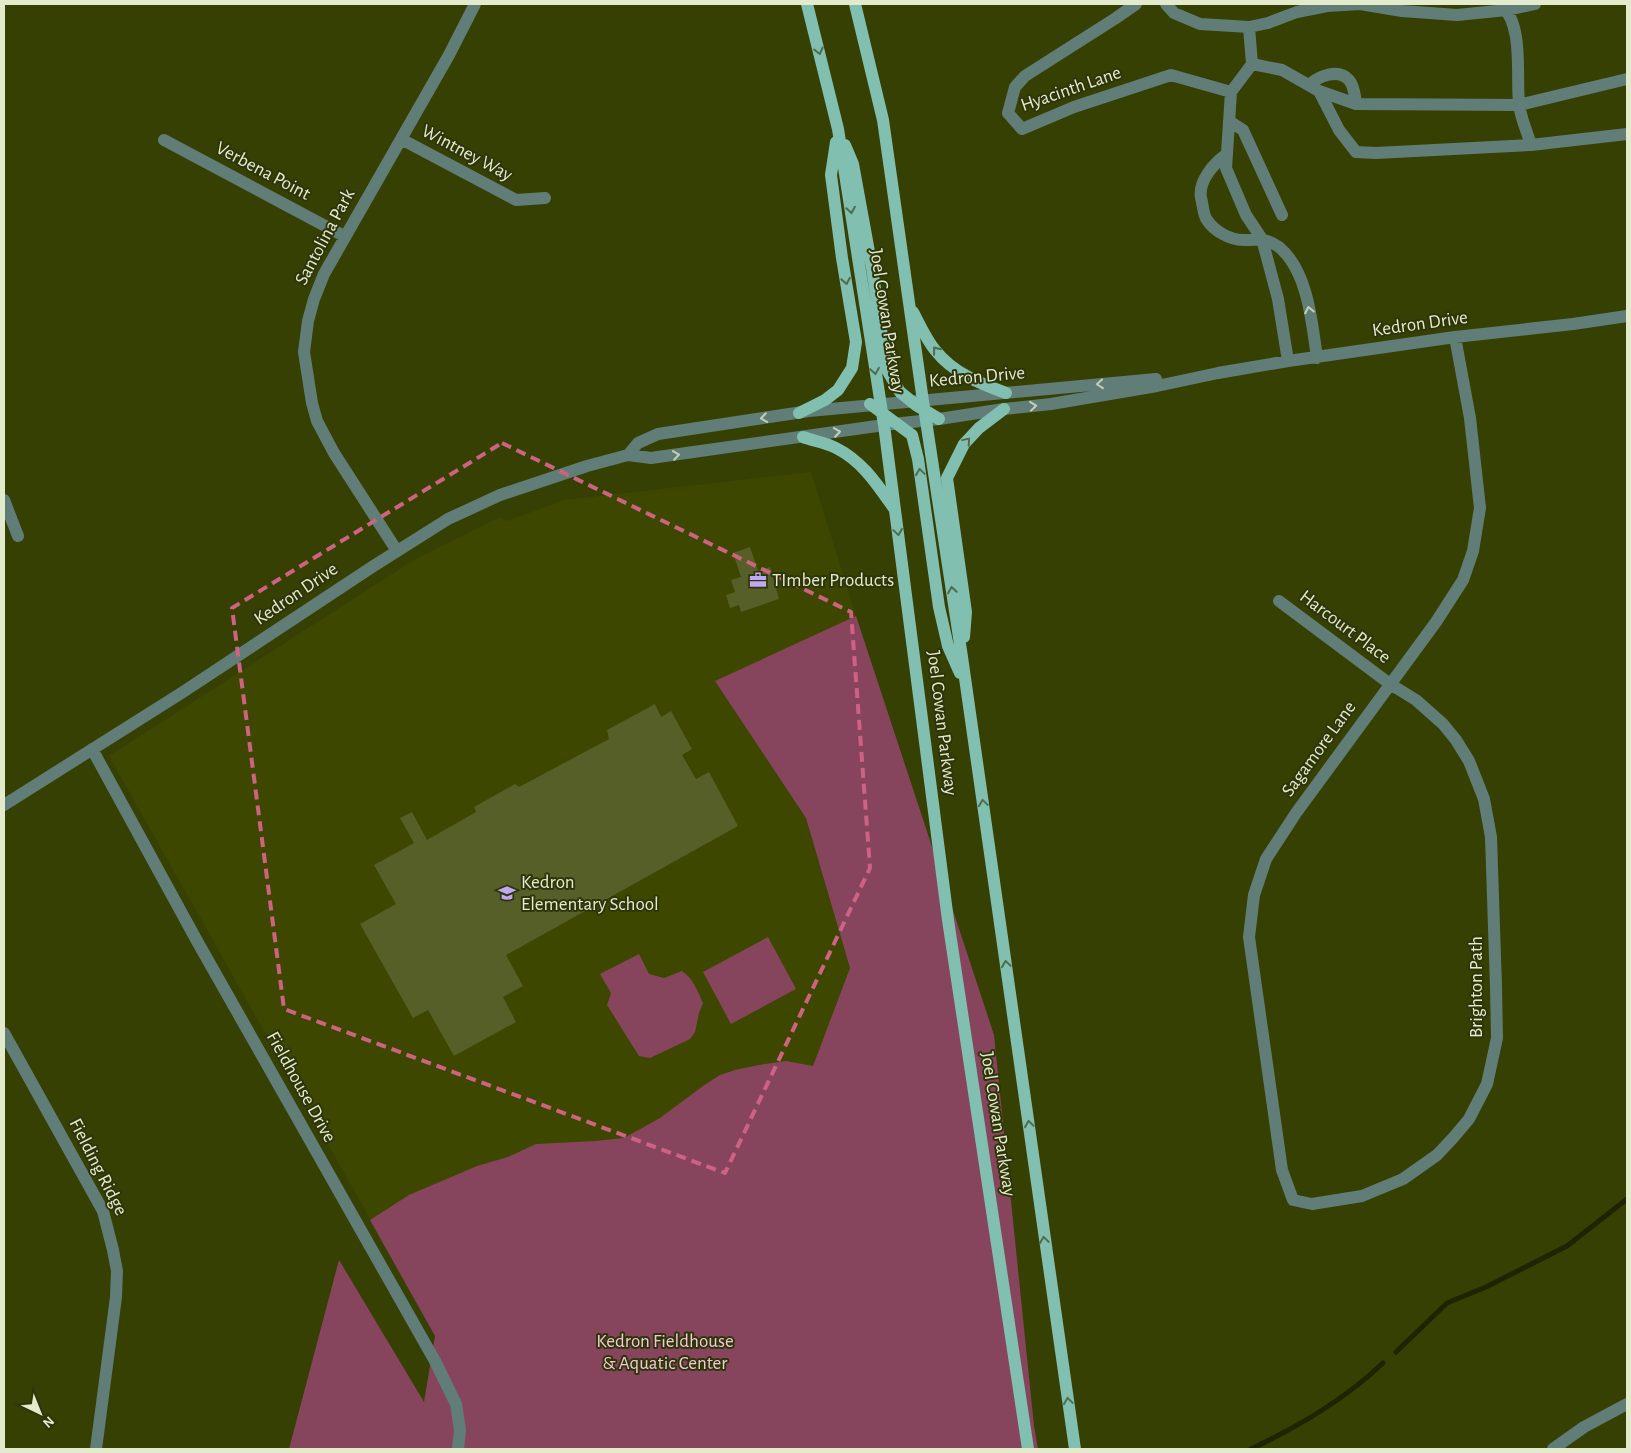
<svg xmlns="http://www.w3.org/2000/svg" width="1631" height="1453" viewBox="0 0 1631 1453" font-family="'Alegreya Sans',sans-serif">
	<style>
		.built { fill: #3d4700 }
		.green { fill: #87455d }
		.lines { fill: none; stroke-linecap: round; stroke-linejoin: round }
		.stream { stroke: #1e2300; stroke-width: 5 }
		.building { fill: #555f27 }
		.minor { stroke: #607e77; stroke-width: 12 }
		.major { stroke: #81bfb1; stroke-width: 12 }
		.oneway { stroke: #4f6c4d }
		.oneway2 { stroke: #c3d0b8 }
		.marked { fill: none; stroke: #ce6283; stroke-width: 4; stroke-dasharray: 10 6; stroke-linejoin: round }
		.labels { text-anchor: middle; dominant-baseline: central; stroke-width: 4; stroke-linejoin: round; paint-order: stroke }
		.street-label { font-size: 19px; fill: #e4ebcd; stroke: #2e350a }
		.poi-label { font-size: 19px; fill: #e4ebcd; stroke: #2e350a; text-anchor: start }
		.park-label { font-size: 19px; fill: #f3c8d5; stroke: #2e350a }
	</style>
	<rect width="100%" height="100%" fill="#374003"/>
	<path class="built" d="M 811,472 L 856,616 L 738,675 L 715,681 L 806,818 L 850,968 L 760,1211 L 436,1336 L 109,756 L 417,558 L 500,517 L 507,521 L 564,500 Z"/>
	<path class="green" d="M 856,616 L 994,1035 L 1034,1426 L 1038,1449 L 289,1449 L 339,1260 L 424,1402 L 435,1336 L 370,1220 L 409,1195 L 477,1166 L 508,1157 L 536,1144 L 595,1141 L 624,1138 L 660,1118 L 703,1086 L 720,1075 L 735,1070 L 759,1065 L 786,1061 L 813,1066 L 850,968 L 806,818 L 715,681 Z
		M 768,937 L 796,989 L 731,1024 L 703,972 Z
		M 639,954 L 649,974 L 664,978 L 682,971 C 693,978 698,992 703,1003 L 699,1013 L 695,1032 L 690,1039 L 650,1058 L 639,1056 L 607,1005 L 611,993 L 600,974 Z"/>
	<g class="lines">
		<path class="stream" d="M 1396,1352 L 1447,1303 L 1486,1287 L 1567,1246 L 1627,1199
			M 1251,1449 C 1299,1426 1344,1400 1383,1363"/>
	</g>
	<path class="building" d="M 750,547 L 758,571 L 770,567 L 779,599 L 741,612 L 739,605 L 730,608 L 726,595 L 735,592 L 731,580 L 741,577 L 733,553 Z
		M 655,704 L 661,717 L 671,711 L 692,749 L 682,755 L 696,779 L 709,772 L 738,826 L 506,955 L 523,986 L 503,997 L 516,1022 L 454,1056 L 428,1010 L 413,1018 L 360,924 L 396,904 L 374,865 L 414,843 L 400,818 L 412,812 L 427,840 L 476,812 L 474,807 L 515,784 L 519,787 L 609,739 L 607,730 Z"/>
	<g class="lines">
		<path class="minor" d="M 1136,4 L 1116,18 L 1025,76 L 1015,87 L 1008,113 L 1022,129 L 1074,107 L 1171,75 L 1231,92
			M 1166,4 L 1174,13 L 1200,24 L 1249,27 L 1268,23 L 1297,12 L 1327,6 L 1360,4 L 1402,11 L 1457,15 L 1507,10 L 1535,4
			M 1501,5 C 1524,24 1516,76 1519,103 C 1520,117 1527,131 1531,145
			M 1249,27 L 1252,64 L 1231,92 L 1226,168 L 1246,215 L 1262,239 L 1278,299 L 1288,361
			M 1252,64 L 1282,70 L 1319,91 L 1339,130 L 1356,152 L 1376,153 L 1531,145 L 1627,134
			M 1309,85 C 1319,76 1338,68 1349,80 C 1354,86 1355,96 1356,104
			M 1319,91 L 1356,104 L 1519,105 L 1627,79
			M 1229,121 L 1243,130 L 1282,215
			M 401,139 L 516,200 L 545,198
			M 164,140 L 344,236
			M 1227,154 C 1214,163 1198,181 1201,198 C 1203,204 1203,215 1207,220 C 1214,231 1230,240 1243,240 C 1257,240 1267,238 1279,247 C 1308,271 1312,323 1317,358
			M 628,455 L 638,443 L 658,434 L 809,411 L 1156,379
			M 4,500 L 18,536
			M 397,551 L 334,453 L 317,421 L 312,403 L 304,352 L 308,321 L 314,299 L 324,274 L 449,55 L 475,4
			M 1279,601 L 1390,684 L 1416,700 L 1443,724 L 1456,740 L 1469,761 L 1484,799 L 1491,837 L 1496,987 L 1497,1038 L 1487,1084 L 1469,1119 L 1453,1138 L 1437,1155 L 1403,1179 L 1362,1196 L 1312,1204 L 1293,1200 L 1282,1170 L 1249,937 L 1254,895 L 1266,859 L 1296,813 L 1436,622 L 1463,580 L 1473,551 L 1480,508 L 1470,418 L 1455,337
			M 92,749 L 197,941 L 435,1361 L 456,1404 L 460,1430 L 458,1449
			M 4,805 L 183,692 L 372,567 L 448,519 L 500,495 L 587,466 L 628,455 L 651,458 L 884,425 L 939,419 L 1004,409 L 1051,404 L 1157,386 L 1218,373 L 1288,361 L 1455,337 L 1573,324 L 1627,316
			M 4,1033 L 103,1211 L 113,1250 L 117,1271 L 116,1297 L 96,1449
			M 1553,1449 L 1584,1427 L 1627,1404"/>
		<path class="major" d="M 807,4 L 838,129 L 884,425 L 948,920 L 1028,1449
			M 855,4 L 883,120 L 923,401 L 962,657 L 1075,1449
			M 845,145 L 853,164 L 872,268 L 887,370 L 900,392 L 916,405 L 939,419
			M 913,312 C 920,325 926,339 935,350 C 953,373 979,383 1006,393
			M 870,404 L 912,435 L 918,459 L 939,607 L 948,646 L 960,673
			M 799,413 L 825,400 L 838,390 L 852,368 L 856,342 L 842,258 L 831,175 L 836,142
			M 803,437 C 814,441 826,443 836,448 C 862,461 877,484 893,507
			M 964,637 L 966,612 L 947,478 L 964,444 L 979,428 L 1004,409"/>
	</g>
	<defs><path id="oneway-chevron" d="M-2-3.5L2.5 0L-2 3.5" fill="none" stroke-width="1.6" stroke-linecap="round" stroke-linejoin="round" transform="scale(1.25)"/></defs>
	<g class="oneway">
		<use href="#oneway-chevron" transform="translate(819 51) rotate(76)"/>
		<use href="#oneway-chevron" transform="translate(851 210) rotate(81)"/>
		<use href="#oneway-chevron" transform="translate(846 281) rotate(80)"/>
		<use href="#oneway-chevron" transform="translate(936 350) rotate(-128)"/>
		<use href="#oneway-chevron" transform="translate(875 371) rotate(81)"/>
		<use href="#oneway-chevron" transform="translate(967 441) rotate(-50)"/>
		<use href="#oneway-chevron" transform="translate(920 472) rotate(-98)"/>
		<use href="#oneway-chevron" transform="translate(898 532) rotate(82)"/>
		<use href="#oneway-chevron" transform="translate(952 590) rotate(-99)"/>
		<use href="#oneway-chevron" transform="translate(983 803) rotate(-98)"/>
		<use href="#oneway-chevron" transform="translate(1006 964) rotate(-98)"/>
		<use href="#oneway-chevron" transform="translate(1029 1124) rotate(-98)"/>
		<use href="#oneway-chevron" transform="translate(1044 1240) rotate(-98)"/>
		<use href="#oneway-chevron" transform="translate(1068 1401) rotate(-98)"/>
	</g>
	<g class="oneway2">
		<use href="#oneway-chevron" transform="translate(1309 310) rotate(-101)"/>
		<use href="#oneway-chevron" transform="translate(1100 384) rotate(175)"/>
		<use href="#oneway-chevron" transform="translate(1033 406) rotate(-6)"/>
		<use href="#oneway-chevron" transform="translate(764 418) rotate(172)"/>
		<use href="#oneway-chevron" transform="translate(837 432) rotate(-8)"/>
		<use href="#oneway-chevron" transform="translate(676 455) rotate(-8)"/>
	</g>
	<path class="marked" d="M 502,443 L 851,612 L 870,868 L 725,1173 L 284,1009 L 232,608 Z"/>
	<defs>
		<g id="office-bare" transform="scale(1.35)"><path d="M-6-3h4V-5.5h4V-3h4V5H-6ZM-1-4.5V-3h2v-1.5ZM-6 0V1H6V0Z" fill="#c0a8f4" stroke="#2e350a" stroke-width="2.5" paint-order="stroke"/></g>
		<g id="school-bare" transform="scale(1.35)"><path d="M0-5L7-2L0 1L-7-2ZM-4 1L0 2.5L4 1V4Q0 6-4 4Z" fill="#c0a8f4" stroke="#2e350a" stroke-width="2.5" paint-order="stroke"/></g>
	</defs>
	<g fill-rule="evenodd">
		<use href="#office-bare" x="758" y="580"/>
		<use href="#school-bare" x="507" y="893"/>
	</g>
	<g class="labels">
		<g class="street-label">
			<text transform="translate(1071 89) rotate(-19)">Hyacinth Lane</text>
			<text transform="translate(467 153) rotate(28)">Wintney Way</text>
			<text transform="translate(263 171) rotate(28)">Verbena Point</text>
			<text transform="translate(325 237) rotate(-62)">Santolina Park</text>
			<text transform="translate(887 321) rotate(81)">Joel Cowan Parkway</text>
			<text transform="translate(1420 324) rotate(-8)">Kedron Drive</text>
			<text transform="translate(977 377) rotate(-5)">Kedron Drive</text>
			<text transform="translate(296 594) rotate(-34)">Kedron Drive</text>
			<text transform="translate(1345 627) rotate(37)">Harcourt Place</text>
			<text transform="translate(942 723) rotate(83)">Joel Cowan Parkway</text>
			<text transform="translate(1319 749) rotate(-54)">Sagamore Lane</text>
			<text transform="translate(1476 987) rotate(-90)">Brighton Path</text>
			<text transform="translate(301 1087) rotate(61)">Fieldhouse Drive</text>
			<text transform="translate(998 1124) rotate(81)">Joel Cowan Parkway</text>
			<text transform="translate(98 1167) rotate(63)">Fielding Ridge</text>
		</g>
		<g class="poi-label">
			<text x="772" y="580">TImber Products</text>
			<text x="521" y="882">Kedron<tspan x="521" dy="22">Elementary School</tspan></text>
		</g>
		<g class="park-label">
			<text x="665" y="1341">Kedron Fieldhouse<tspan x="665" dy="22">&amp; Aquatic Center</tspan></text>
		</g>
	</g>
	<rect width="1631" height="1453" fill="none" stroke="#e4ebcd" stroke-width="10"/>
	<g transform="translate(40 1413) rotate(137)" stroke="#2e350a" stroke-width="4" paint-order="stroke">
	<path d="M0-4L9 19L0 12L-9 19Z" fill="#e4ebcd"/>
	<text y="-8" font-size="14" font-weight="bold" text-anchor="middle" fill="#e4ebcd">N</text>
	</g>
</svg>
